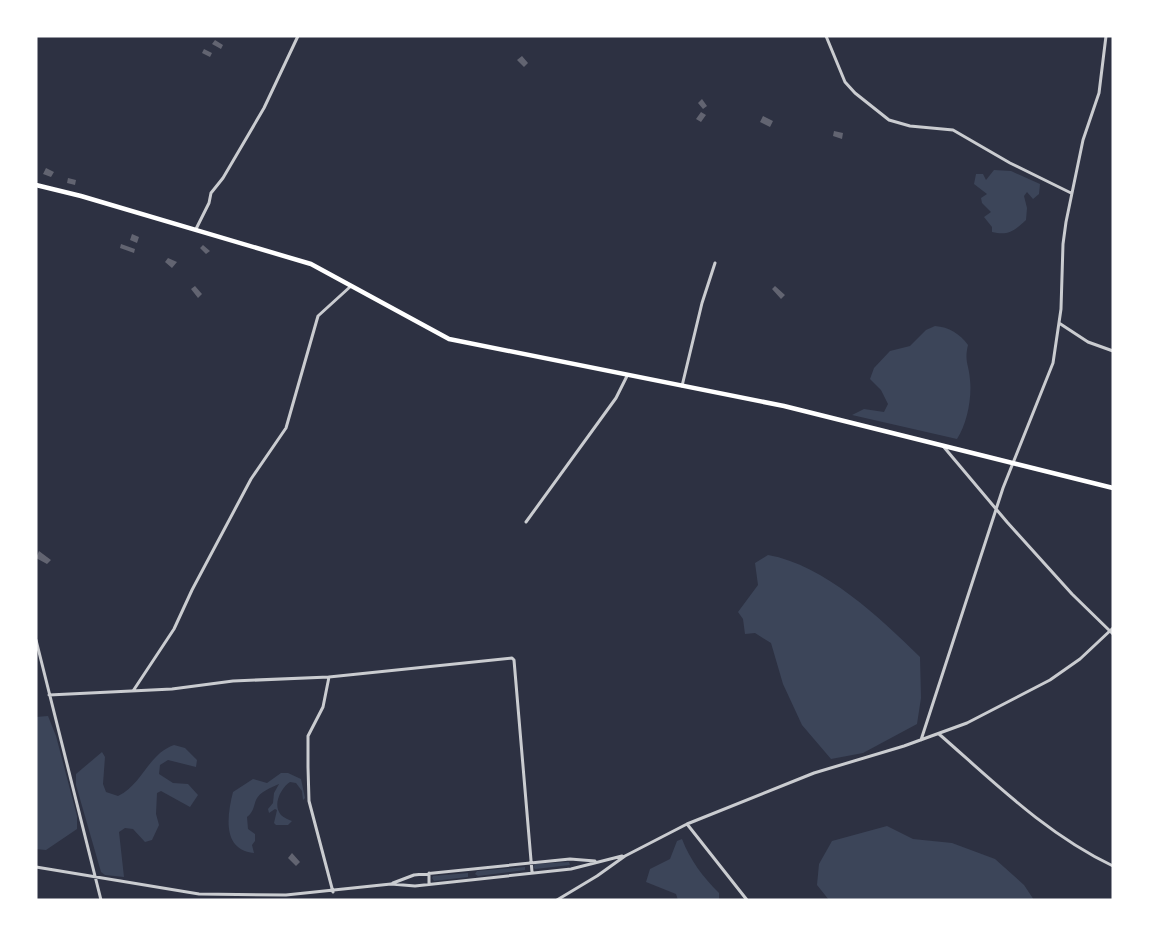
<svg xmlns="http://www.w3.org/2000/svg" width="1149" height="936" viewBox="0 0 1149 936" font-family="'Fira Sans',sans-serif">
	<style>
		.green { fill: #3c4559 }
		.building { fill: #626471 }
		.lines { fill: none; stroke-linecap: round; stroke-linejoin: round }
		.minor { stroke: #caccd0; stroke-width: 3 }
		.secondary { stroke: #fff; stroke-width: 4.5 }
	</style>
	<rect width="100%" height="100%" fill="#2d3142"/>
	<path class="green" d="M 994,170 L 1011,171 L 1040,184 L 1039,194 L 1033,199 L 1027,192 L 1024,196 L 1027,208 L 1026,220 C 1014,231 1008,236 992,232 L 992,227 L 984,217 L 991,212 L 982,203 L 981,198 L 987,194 L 974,184 L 976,174 L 983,174 L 986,180 Z
		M 935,326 C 949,327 960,334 968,345 C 964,362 969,364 970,380 C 972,398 967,424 957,439 L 852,415 L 864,409 L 884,412 L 888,404 L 881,390 L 870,379 L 874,368 L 890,351 L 910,346 L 926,330 Z
		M 768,555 C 825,565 880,618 920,657 L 921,698 L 917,724 L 863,753 L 831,759 L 802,725 L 783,684 L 771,643 L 755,633 L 745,634 L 743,619 L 738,612 L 758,585 L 755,563 Z
		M 48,716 L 56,736 L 77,816 L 77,829 L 46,850 L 36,849 L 36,717 Z
		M 174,745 L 185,748 L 197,760 L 196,767 L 168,760 L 160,765 L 159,774 L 173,783 L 188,784 L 198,795 L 190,807 L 161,791 L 157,793 L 156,814 L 159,825 L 152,840 L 145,842 L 133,829 L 125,828 L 119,832 L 124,877 L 105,875 L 101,872 L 76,785 L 76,774 L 102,752 L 105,757 L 103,784 L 106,792 L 118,796 C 143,784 148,754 174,745 Z
		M 281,773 L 288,773 L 301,779 L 305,798 L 303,800 L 302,791 L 296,783 L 290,782 C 281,788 272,805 281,815 C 283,817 289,820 292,821 L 288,825 L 276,825 L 274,823 L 277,810 L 275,809 L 269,813 L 268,809 L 273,803 L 274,793 L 279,784 C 272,787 259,792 256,800 C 253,808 254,811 247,817 L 248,829 L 255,834 L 255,841 L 252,845 L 254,853 C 222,850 227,816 233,792 L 253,779 L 267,783 Z
		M 887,826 L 913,839 L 952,843 L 995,859 L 1024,885 L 1034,900 L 829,900 L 817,885 L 819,864 L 832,841 Z
		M 682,839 C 690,860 703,877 719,893 L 719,900 L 678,900 L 676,894 L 646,882 L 650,869 L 670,859 L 677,841 Z
		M 569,862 L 570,865 L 535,869 L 533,867 L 535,864 Z
		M 525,867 L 525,870 L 478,876 L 475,874 L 477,871 Z
		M 468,873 L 468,877 L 434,881 L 432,878 L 433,876 Z"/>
	<path class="building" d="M 215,40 L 223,45 L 221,49 L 212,44 Z
		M 204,49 L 212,53 L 210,57 L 202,53 Z
		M 522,56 L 528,63 L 524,67 L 517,60 Z
		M 702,99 L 707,106 L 703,109 L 698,103 Z
		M 701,112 L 706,115 L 701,122 L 696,119 Z
		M 763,116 L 773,121 L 770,127 L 760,122 Z
		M 834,131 L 843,133 L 842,139 L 833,136 Z
		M 46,168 L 54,172 L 51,177 L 43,174 Z
		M 68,178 L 76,180 L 75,185 L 67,183 Z
		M 132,234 L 139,237 L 137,243 L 130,240 Z
		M 121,244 L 135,249 L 134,253 L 120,248 Z
		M 203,245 L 210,251 L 206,254 L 200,248 Z
		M 168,258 L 177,262 L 172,268 L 165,262 Z
		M 195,286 L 202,294 L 198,298 L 191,289 Z
		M 775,286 L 785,295 L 781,299 L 772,289 Z
		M 39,551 L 51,560 L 47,564 L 36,558 Z
		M 292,853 L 300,862 L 296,866 L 288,858 Z"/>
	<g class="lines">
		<path class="minor" d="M 826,36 L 845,82 L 855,93 L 889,120 L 910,126 L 953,130 L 1010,163 L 1071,193
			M 196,229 L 209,203 L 211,193 L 223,178 L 264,108 L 298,36
			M 1059,323 L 1088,342 L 1113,351
			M 682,386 L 702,303 L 715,263
			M 943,446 L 1007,522 L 1072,594 L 1113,634
			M 526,522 L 616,398 L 627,376
			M 36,640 L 101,900
			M 329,677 L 323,707 L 308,736 L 308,767 L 309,801 L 333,892
			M 133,691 L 174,629 L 192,590 L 251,479 L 286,428 L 318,316 L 351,286
			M 49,695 L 172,689 L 233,681 L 329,677 L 512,658 L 514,660 L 532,872
			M 939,734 C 994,782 1046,834 1113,866
			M 921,740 L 1003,488 L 1053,363 L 1061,309 L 1063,244 L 1066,222 L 1083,140 L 1099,93 L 1106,36
			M 687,824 L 747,900
			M 36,867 L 199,894 L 286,895 L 391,884 L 415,886 L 571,869 L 622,856
			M 393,883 L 414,875 L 570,859 L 595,861
			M 429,884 L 429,873
			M 557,900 L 597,876 L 625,856 L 687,824 L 814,773 L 904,746 L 967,723 L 1050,680 L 1080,659 L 1113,628"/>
		<path class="secondary" d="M 36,185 L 81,196 L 311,264 L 449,339 L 784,406 L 1113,488"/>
	</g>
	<rect width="1149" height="936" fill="none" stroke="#ffffff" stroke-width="75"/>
</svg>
